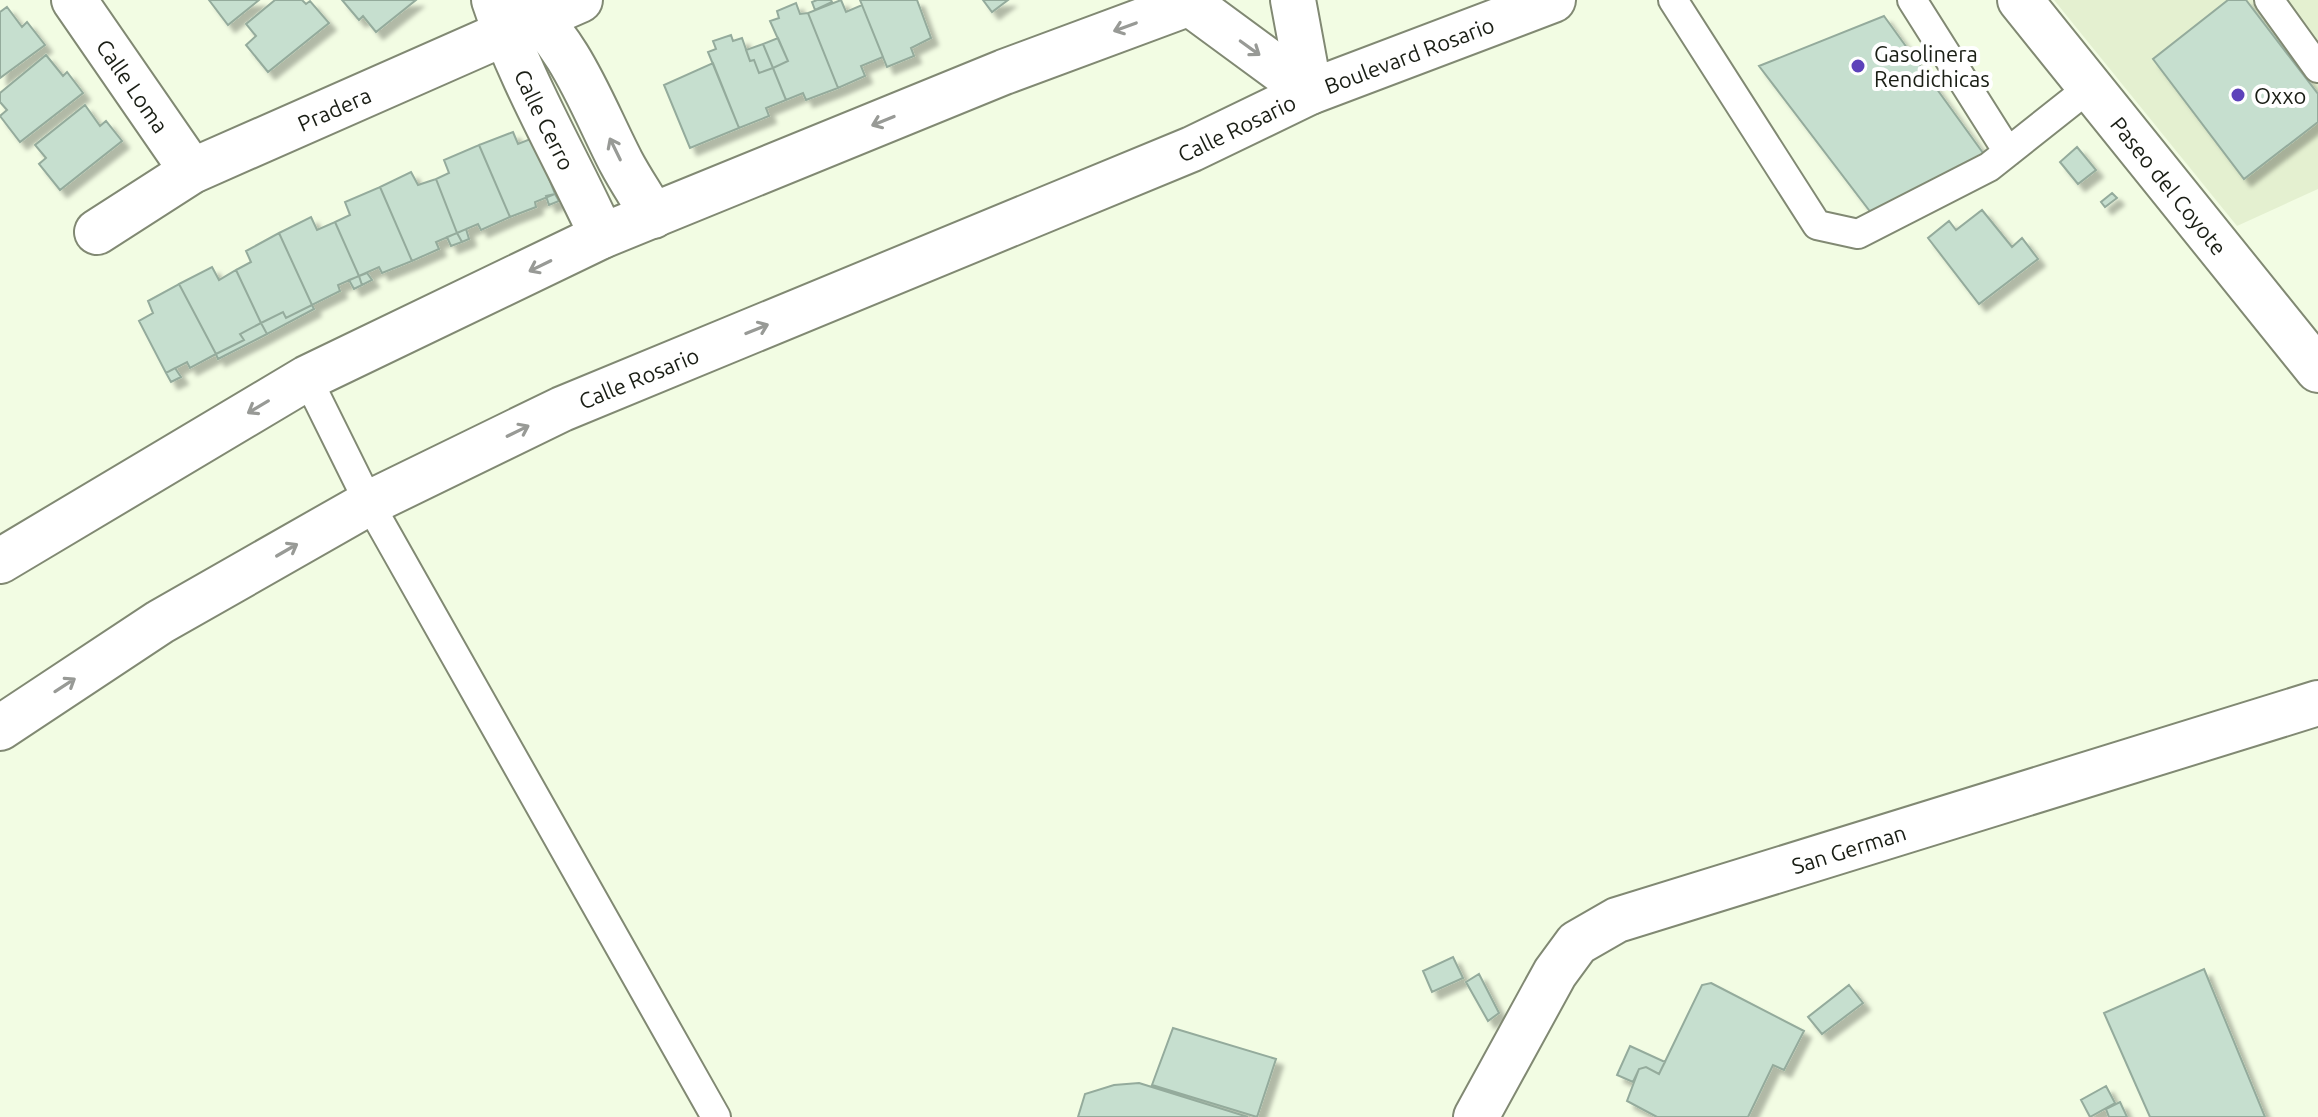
<svg xmlns="http://www.w3.org/2000/svg" width="2318" height="1117" viewBox="0 0 2318 1117" font-family="Ubuntu,sans-serif">
	<style>
		.built { fill: #e4f0d0 }
		.building { fill: #c6dfcf; stroke: #94ab9c; stroke-width: 2; filter: url(#shadow) }
		.lines { fill: none; stroke-linecap: round; stroke-linejoin: round }
		.service-casing { stroke: #818973; stroke-width: 32 }
		.minor-casing { stroke: #818973; stroke-width: 48 }
		.secondary-casing { stroke: #818973; stroke-width: 48 }
		.primary-casing { stroke: #818973; stroke-width: 48 }
		.service { stroke: #fff; stroke-width: 28 }
		.minor { stroke: #fff; stroke-width: 44 }
		.secondary { stroke: #fff; stroke-width: 44 }
		.primary { stroke: #fff; stroke-width: 44 }
		.oneway { stroke: #989a96 }
		.poi-dot { fill: #5d42ba; stroke: #fff; stroke-width: 3 }
		.labels { text-anchor: middle; dominant-baseline: central; stroke-width: 8; stroke-linejoin: round; paint-order: stroke }
		.poi-label { font-size: 22px; fill: #1a1e15; stroke: #fff; text-anchor: start }
		.street-label { font-size: 22px; fill: #1a1e15; stroke: #fff }
	</style>
	<defs>
		<filter id="shadow"><feDropShadow dx="7" dy="7" stdDeviation="2" flood-color="#0004"/></filter>
	</defs>
	<rect width="100%" height="100%" fill="#f2fce3"/>
	<path class="built" d="M 2054,0 L 2318,0 L 2318,189 L 2237,226 Z"/>
	<path class="building" d="M 209,0 L 259,0 L 228,25 Z
		M 275,0 L 302,0 L 306,4 L 310,1 L 329,23 L 268,72 L 246,45 L 256,36 L 246,24 Z
		M 342,0 L 416,0 L 376,32 L 363,16 L 359,20 Z
		M 817,0 L 831,0 L 832,2 L 815,10 L 812,2 Z
		M 841,0 L 846,12 L 862,5 L 883,57 L 861,66 L 865,76 L 838,88 L 808,13 Z
		M 860,0 L 917,0 L 931,38 L 911,48 L 914,56 L 887,67 Z
		M 983,0 L 1008,0 L 992,12 Z
		M 2228,0 L 2246,0 L 2318,94 L 2318,122 L 2244,179 L 2153,59 Z
		M 796,3 L 800,14 L 808,13 L 838,88 L 806,100 L 803,93 L 786,100 L 773,68 L 788,61 L 770,21 L 779,18 L 777,11 Z
		M 7,7 L 22,27 L 27,22 L 45,45 L 0,78 L 0,12 Z
		M 1884,16 L 1991,164 L 1872,214 L 1759,66 Z
		M 731,35 L 733,41 L 742,38 L 750,61 L 754,60 L 759,73 L 773,68 L 786,100 L 766,108 L 769,116 L 739,128 L 708,52 L 716,49 L 713,41 Z
		M 778,38 L 788,61 L 773,68 L 763,44 Z
		M 763,44 L 773,68 L 759,73 L 754,60 L 750,61 L 746,50 Z
		M 46,55 L 63,76 L 67,72 L 83,93 L 20,142 L 0,116 L 7,110 L 0,102 L 0,93 Z
		M 713,63 L 739,128 L 690,148 L 664,85 Z
		M 85,105 L 100,126 L 106,121 L 122,141 L 60,190 L 39,164 L 46,158 L 35,145 Z
		M 513,132 L 518,144 L 533,138 L 555,194 L 535,202 L 536,207 L 510,217 L 479,145 Z
		M 479,145 L 510,217 L 481,230 L 478,224 L 457,233 L 436,179 L 449,173 L 444,160 Z
		M 2077,147 L 2096,170 L 2078,184 L 2060,162 Z
		M 411,172 L 418,185 L 436,179 L 457,233 L 436,242 L 439,249 L 412,261 L 380,187 Z
		M 380,187 L 412,261 L 382,273 L 379,267 L 359,276 L 335,222 L 350,215 L 345,202 Z
		M 2112,193 L 2117,198 L 2105,207 L 2101,202 Z
		M 555,194 L 559,201 L 549,205 L 546,196 Z
		M 1982,210 L 2012,247 L 2022,238 L 2038,259 L 1979,304 L 1928,238 L 1949,221 L 1956,230 Z
		M 311,217 L 317,230 L 335,222 L 359,276 L 338,285 L 340,291 L 312,305 L 279,233 Z
		M 466,229 L 469,239 L 462,242 L 457,233 Z
		M 279,233 L 312,305 L 286,318 L 283,312 L 261,323 L 236,270 L 251,262 L 246,251 Z
		M 457,233 L 462,242 L 451,246 L 447,237 Z
		M 212,267 L 219,280 L 236,270 L 261,323 L 240,334 L 244,340 L 216,354 L 179,284 Z
		M 367,273 L 372,280 L 362,285 L 359,276 Z
		M 359,276 L 362,285 L 354,289 L 349,280 Z
		M 179,284 L 216,354 L 190,368 L 187,362 L 166,373 L 139,321 L 153,313 L 148,301 Z
		M 312,305 L 314,309 L 267,334 L 261,323 L 283,312 L 286,318 Z
		M 261,323 L 267,334 L 218,359 L 216,354 L 244,340 L 240,334 Z
		M 175,368 L 181,377 L 171,382 L 166,373 Z
		M 1453,957 L 1463,978 L 1432,992 L 1423,971 Z
		M 2204,969 L 2265,1117 L 2150,1117 L 2104,1013 Z
		M 1479,974 L 1499,1013 L 1488,1021 L 1466,982 Z
		M 1711,983 L 1804,1031 L 1784,1070 L 1773,1065 L 1748,1117 L 1657,1117 L 1627,1101 L 1639,1069 L 1646,1067 L 1659,1074 L 1702,985 Z
		M 1849,985 L 1863,1003 L 1822,1034 L 1808,1017 Z
		M 1173,1028 L 1276,1059 L 1257,1117 L 1152,1085 Z
		M 1630,1046 L 1665,1062 L 1659,1074 L 1646,1067 L 1639,1069 L 1633,1082 L 1617,1075 Z
		M 1139,1083 L 1248,1117 L 1078,1117 L 1085,1094 L 1114,1085 Z
		M 2106,1086 L 2115,1103 L 2090,1117 L 2081,1100 Z
		M 2120,1102 L 2127,1117 L 2109,1117 L 2106,1109 Z"/>
	<g class="lines">
		<g class="service-casing">
			<path id="service" d="M 1673,0 L 1817,225 L 1858,234 L 1989,167 L 2090,87
				M 1912,0 L 2008,152
				M 2269,0 L 2318,68
				M 307,378 L 369,503 L 716,1117"/>
		</g>
		<g class="minor-casing">
			<g id="minor">
				<path id="s1" d="M 74,0 L 192,171"/>
				<path id="s2" d="M 494,0 C 521,82 566,157 602,236"/>
				<path d="M 518,0 C 570,40 592,106 621,162 C 631,181 643,198 653,216"/>
				<path id="s3" d="M 2020,0 L 2318,370"/>
				<path id="s4" d="M 97,232 L 192,171 L 580,0"/>
				<path id="s5" d="M 1476,1117 L 1555,973 L 1577,943 L 1617,920 L 2318,703"/>
			</g>
		</g>
		<g class="secondary-casing">
			<g id="secondary">
				<path d="M 0,561 L 307,378 L 602,236 L 1004,72 L 1198,0"/>
				<path id="s6" d="M 0,728 L 160,622 L 369,503 L 562,409 L 1192,149 L 1310,92 L 1293,0"/>
			</g>
		</g>
		<g class="primary-casing">
			<g id="primary">
				<path id="s7" d="M 1189,3 L 1310,92 L 1553,0"/>
			</g>
		</g>
		<use href="#service" class="service"/>
		<use href="#minor" class="minor"/>
		<use href="#secondary" class="secondary"/>
		<use href="#primary" class="primary"/>
	</g>
	<defs><path id="oneway-shaft" d="M-6 0H5M1.5-3L5.5 0L1.5 3" fill="none" stroke-width="1.6" stroke-linecap="round" stroke-linejoin="round" transform="scale(2)"/></defs>
	<g class="oneway">
		<use href="#oneway-shaft" transform="translate(1125 27) rotate(160)"/>
		<use href="#oneway-shaft" transform="translate(1250 48) rotate(36)"/>
		<use href="#oneway-shaft" transform="translate(883 121) rotate(158)"/>
		<use href="#oneway-shaft" transform="translate(615 149) rotate(-116)"/>
		<use href="#oneway-shaft" transform="translate(540 266) rotate(154)"/>
		<use href="#oneway-shaft" transform="translate(757 329) rotate(-22)"/>
		<use href="#oneway-shaft" transform="translate(258 407) rotate(149)"/>
		<use href="#oneway-shaft" transform="translate(518 431) rotate(-26)"/>
		<use href="#oneway-shaft" transform="translate(287 550) rotate(-30)"/>
		<use href="#oneway-shaft" transform="translate(65 685) rotate(-33)"/>
	</g>
	<g class="poi-dot">
		<circle cx="1858" cy="66" r="8"/>
		<circle cx="2238" cy="95" r="8"/>
	</g>
	<g class="labels">
		<g class="poi-label">
			<text x="1874" y="53">Gasolinera<tspan x="1874" dy="25">Rendichicas</tspan></text>
			<text x="2254" y="95">Oxxo</text>
		</g>
		<g class="street-label">
			<text stroke="none"><textPath href="#s7" startOffset="256">Boulevard Rosario</textPath></text>
			<text stroke="none"><textPath href="#s1" startOffset="104">Calle Loma</textPath></text>
			<text stroke="none"><textPath href="#s4" startOffset="268">Pradera</textPath></text>
			<text stroke="none"><textPath href="#s2" startOffset="130">Calle Cerro</textPath></text>
			<text stroke="none"><textPath href="#s6" startOffset="1378">Calle Rosario</textPath></text>
			<text stroke="none"><textPath href="#s3" startOffset="238">Paseo del Coyote</textPath></text>
			<text stroke="none"><textPath href="#s6" startOffset="730">Calle Rosario</textPath></text>
			<text stroke="none"><textPath href="#s5" startOffset="490">San German</textPath></text>
		</g>
	</g>
</svg>
